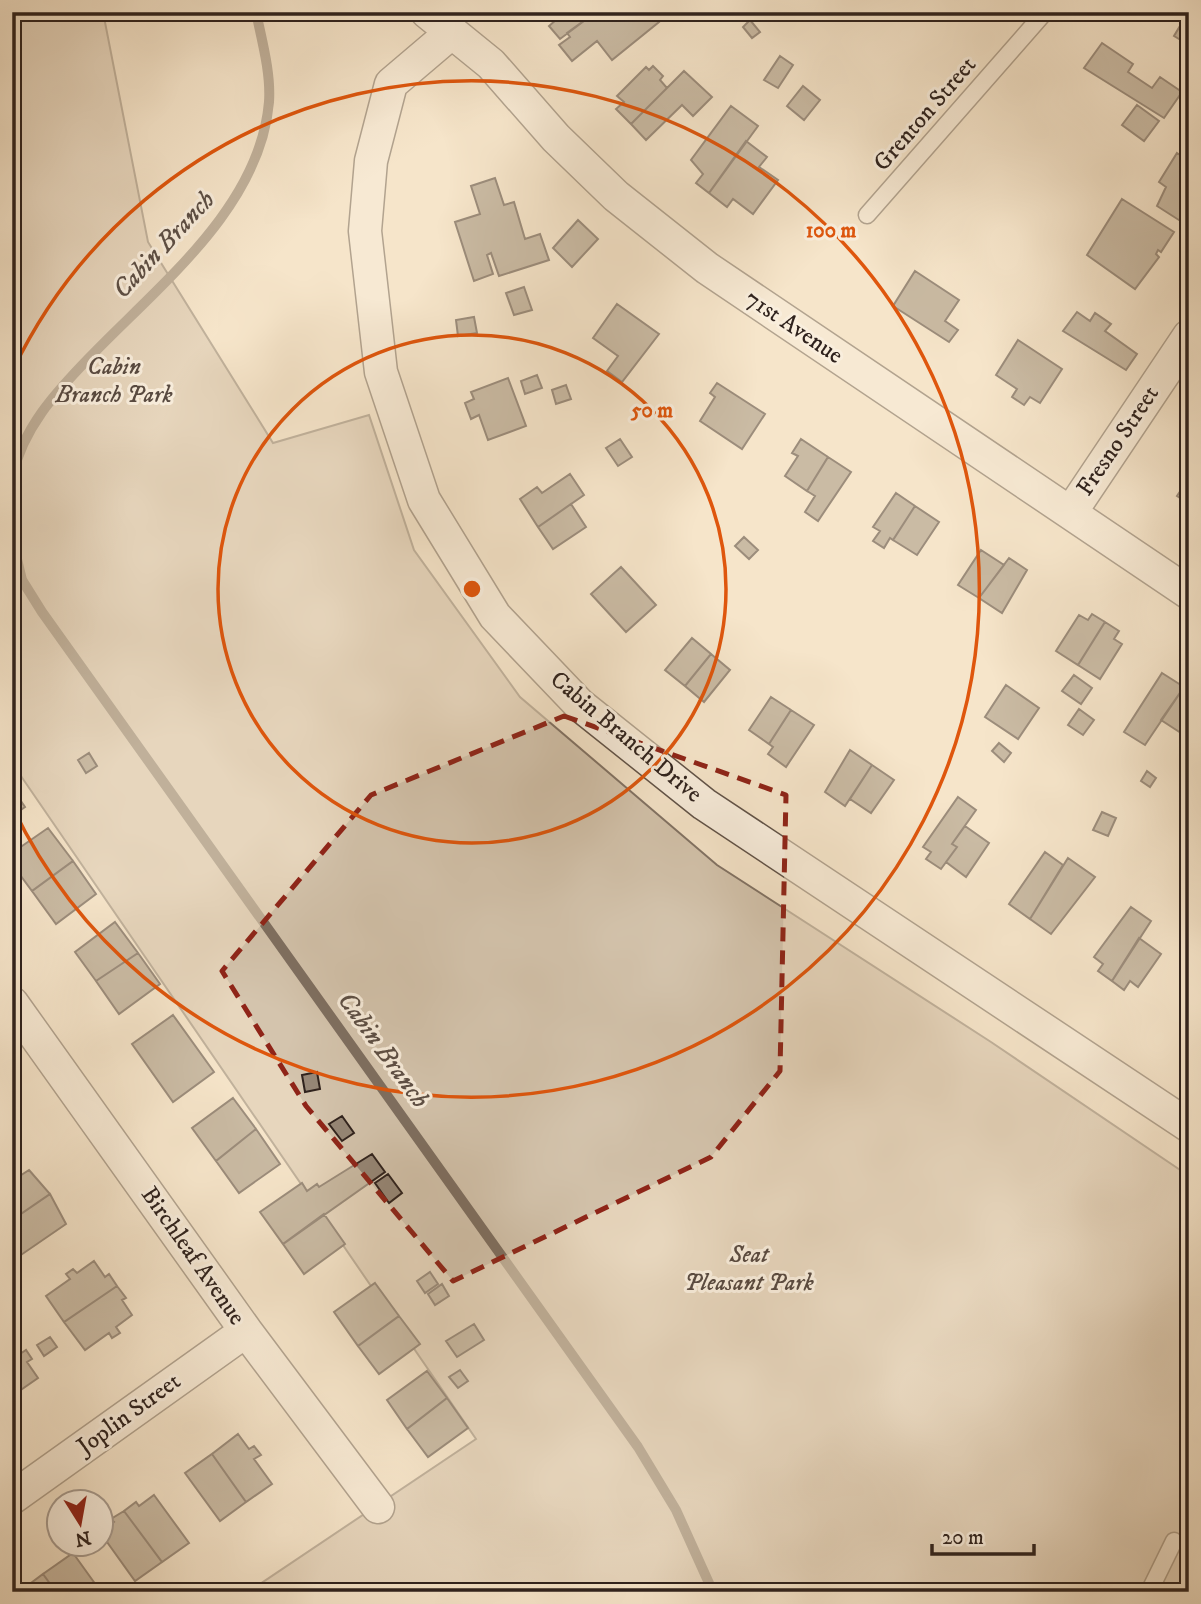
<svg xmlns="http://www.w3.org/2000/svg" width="1201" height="1604" viewBox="0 0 1201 1604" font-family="'IM FELL DW Pica',serif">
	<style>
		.green { fill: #d4c4ad; stroke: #827365; stroke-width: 2 }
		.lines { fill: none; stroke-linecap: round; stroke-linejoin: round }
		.stream { stroke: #7e6f61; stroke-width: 10 }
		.building { fill: #968777; stroke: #2f221d; stroke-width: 2 }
		.service-casing { stroke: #615348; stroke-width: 19 }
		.minor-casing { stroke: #615348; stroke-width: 35 }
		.service { stroke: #f9eedd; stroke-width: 16 }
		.minor { stroke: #f9eedd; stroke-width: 32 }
		.marked { fill: none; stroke: #8f2418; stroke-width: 5; stroke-dasharray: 14 9; stroke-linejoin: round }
		.ring { fill: none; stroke: #df560d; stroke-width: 3.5 }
		.labels { text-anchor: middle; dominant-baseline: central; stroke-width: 6; stroke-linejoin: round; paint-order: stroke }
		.street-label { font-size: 24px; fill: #2f221d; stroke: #f9eedd }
		.park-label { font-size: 24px; font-style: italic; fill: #584a41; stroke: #f9eedd }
		.water-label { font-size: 26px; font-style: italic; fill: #5d4f45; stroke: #f9eedd }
		.centre { fill: #df560d; stroke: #f9eedd; stroke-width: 3.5 }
		.ring-label { font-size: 21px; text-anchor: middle; font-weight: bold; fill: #df560d; stroke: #f9eedd; stroke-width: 6; stroke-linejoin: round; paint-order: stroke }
	</style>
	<rect width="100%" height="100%" fill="#f6e5ca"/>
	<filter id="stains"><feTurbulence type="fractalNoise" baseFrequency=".00286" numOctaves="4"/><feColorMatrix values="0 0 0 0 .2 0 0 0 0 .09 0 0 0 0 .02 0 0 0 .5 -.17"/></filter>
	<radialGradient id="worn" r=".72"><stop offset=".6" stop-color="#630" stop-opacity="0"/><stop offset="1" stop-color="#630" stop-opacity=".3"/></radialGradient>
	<path class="green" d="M 12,12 L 103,12 L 148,242 L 273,443 L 369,415 L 414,550 L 520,697 L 717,865 L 991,1042 L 1189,1176 L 1189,1592 L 248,1592 L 476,1439 L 12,763 Z"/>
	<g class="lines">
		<path class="stream" d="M 12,477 C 23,428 55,393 89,358 C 158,286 260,208 269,102 C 271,73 262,41 256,12
			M 12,539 L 22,580 L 42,612 L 638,1447 L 676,1510 L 713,1592"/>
	</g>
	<path class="building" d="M 552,12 L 596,12 L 560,39 L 549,26 L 557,19 Z
		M 596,12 L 652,12 L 659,22 L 612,60 L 597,41 L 572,61 L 559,45 L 570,37 L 567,33 Z
		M 1186,16 L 1189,17 L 1189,45 L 1174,36 Z
		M 750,20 L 760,32 L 752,38 L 743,27 Z
		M 1102,43 L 1133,64 L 1128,72 L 1152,88 L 1160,77 L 1182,92 L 1164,118 L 1084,68 Z
		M 780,56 L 793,65 L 778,88 L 764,80 Z
		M 653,66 L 663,76 L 660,80 L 667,88 L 631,124 L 616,109 L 624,102 L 617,96 L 646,67 L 649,70 Z
		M 684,71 L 712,97 L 693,116 L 682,105 L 646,140 L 631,124 Z
		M 803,86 L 820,100 L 804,120 L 787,106 Z
		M 1137,105 L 1159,121 L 1144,141 L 1122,125 Z
		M 731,106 L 758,126 L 709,193 L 696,183 L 703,174 L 691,160 Z
		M 746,141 L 767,157 L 759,167 L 778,180 L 753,214 L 733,199 L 727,207 L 709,193 Z
		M 1177,153 L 1189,161 L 1189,212 L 1182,222 L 1157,206 L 1166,187 L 1159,182 Z
		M 495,178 L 504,205 L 514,202 L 525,239 L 540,234 L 549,260 L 499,276 L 491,253 L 487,255 L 493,274 L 474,281 L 455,222 L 480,214 L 471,186 Z
		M 1122,199 L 1174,232 L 1161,252 L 1158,250 L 1156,254 L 1159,257 L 1135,289 L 1087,255 Z
		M 578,220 L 598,239 L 572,267 L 553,248 Z
		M 915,271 L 959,300 L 945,321 L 958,330 L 949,342 L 893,306 Z
		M 524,287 L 532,310 L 514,315 L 506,293 Z
		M 617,304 L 659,334 L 622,382 L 607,371 L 618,356 L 593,338 Z
		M 1077,312 L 1090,321 L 1095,313 L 1111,324 L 1105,331 L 1137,354 L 1126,370 L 1063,331 Z
		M 474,317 L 477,333 L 458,336 L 456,320 Z
		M 1018,340 L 1062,369 L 1040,403 L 1030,397 L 1024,405 L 1012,397 L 1017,389 L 996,375 Z
		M 537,375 L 542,388 L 525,394 L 521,381 Z
		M 508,378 L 526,426 L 488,440 L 479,415 L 471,419 L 465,403 L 474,399 L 471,392 Z
		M 717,383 L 765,414 L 742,449 L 700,421 L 715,397 L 710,393 Z
		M 566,385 L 571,399 L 556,404 L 552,390 Z
		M 620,439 L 632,457 L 618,466 L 606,448 Z
		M 801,439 L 828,457 L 807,491 L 785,476 L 798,456 L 792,453 Z
		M 828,457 L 851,472 L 818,521 L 805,512 L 815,496 L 807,491 Z
		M 570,474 L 584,495 L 538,527 L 520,499 L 537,487 L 542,493 Z
		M 1189,478 L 1189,504 L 1177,496 Z
		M 896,493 L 915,506 L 893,540 L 890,538 L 884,548 L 873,541 L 880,531 L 873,527 Z
		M 571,504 L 586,527 L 553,549 L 538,527 Z
		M 915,506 L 939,522 L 917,555 L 893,540 Z
		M 744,537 L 758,550 L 749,559 L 735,546 Z
		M 981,550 L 1004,565 L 979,598 L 958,585 Z
		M 1009,558 L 1027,570 L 1002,613 L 979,598 Z
		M 621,567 L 656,605 L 626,632 L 591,594 Z
		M 1092,614 L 1105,622 L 1078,665 L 1056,651 L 1079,615 L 1088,620 Z
		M 1105,622 L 1119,631 L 1114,639 L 1122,644 L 1100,679 L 1078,665 Z
		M 692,638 L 711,654 L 685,686 L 665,670 Z
		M 711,654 L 730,670 L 704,702 L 685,686 Z
		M 1162,673 L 1184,687 L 1145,745 L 1124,732 Z
		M 1074,675 L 1092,688 L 1081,704 L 1062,691 Z
		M 1006,685 L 1039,708 L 1018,739 L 985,717 Z
		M 1184,687 L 1189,690 L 1189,729 L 1184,735 L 1161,720 Z
		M 771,697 L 791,710 L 769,744 L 749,730 Z
		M 1079,709 L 1094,720 L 1083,735 L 1068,725 Z
		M 791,710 L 814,725 L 786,767 L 768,754 L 773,747 L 769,744 Z
		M 999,743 L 1011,753 L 1004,762 L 992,751 Z
		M 850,750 L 872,765 L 845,806 L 825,792 Z
		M 89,753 L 97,766 L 86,773 L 78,760 Z
		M 872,765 L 894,780 L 871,813 L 850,799 Z
		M 1147,771 L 1156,778 L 1150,787 L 1141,781 Z
		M 12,788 L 25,807 L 12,816 Z
		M 958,797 L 976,810 L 952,844 L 957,847 L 941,869 L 926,859 L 931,852 L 923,847 Z
		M 1102,812 L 1116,818 L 1108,836 L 1093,830 Z
		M 965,826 L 989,843 L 966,877 L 946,862 L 957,847 L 952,844 Z
		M 48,828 L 73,861 L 32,891 L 12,864 L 12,853 Z
		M 1045,852 L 1063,865 L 1030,919 L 1009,904 Z
		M 1068,858 L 1095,877 L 1051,934 L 1030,919 Z
		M 73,861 L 96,894 L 56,924 L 32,891 Z
		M 1131,907 L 1151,921 L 1112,981 L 1098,971 L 1103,964 L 1094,957 Z
		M 115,922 L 138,953 L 96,981 L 75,952 Z
		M 1139,938 L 1161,954 L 1138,987 L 1130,981 L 1124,990 L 1112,981 Z
		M 138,953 L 160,984 L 119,1014 L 96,981 Z
		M 173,1015 L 214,1072 L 173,1102 L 132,1044 Z
		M 317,1072 L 320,1089 L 305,1092 L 302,1075 Z
		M 233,1098 L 256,1129 L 216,1161 L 192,1128 Z
		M 342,1116 L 354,1133 L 342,1141 L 329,1124 Z
		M 256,1129 L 280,1164 L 239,1193 L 216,1161 Z
		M 372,1154 L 385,1172 L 283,1244 L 260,1212 L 302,1183 L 307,1191 L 317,1184 L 319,1187 Z
		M 29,1170 L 50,1194 L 12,1220 L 12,1181 Z
		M 388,1174 L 402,1193 L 389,1203 L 375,1183 Z
		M 50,1194 L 66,1224 L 18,1257 L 12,1249 L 12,1220 Z
		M 324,1214 L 345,1244 L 304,1274 L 283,1244 Z
		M 94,1261 L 105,1277 L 109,1274 L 117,1286 L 64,1322 L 46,1296 L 70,1279 L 66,1274 L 73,1269 L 77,1273 Z
		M 430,1272 L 438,1284 L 425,1293 L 417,1281 Z
		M 375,1283 L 399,1316 L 358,1346 L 334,1312 Z
		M 442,1284 L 449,1296 L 435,1305 L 428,1294 Z
		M 117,1286 L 126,1298 L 122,1300 L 132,1315 L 116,1327 L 120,1333 L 112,1338 L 109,1333 L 85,1350 L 64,1322 Z
		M 399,1316 L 420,1344 L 379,1374 L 358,1346 Z
		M 474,1324 L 484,1340 L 457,1357 L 446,1341 Z
		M 50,1337 L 57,1347 L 44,1356 L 37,1345 Z
		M 12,1343 L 20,1354 L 26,1350 L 32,1359 L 27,1362 L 38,1378 L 12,1396 Z
		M 460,1370 L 468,1381 L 458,1388 L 449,1377 Z
		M 427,1371 L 447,1398 L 407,1429 L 387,1400 Z
		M 447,1398 L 468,1428 L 428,1457 L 407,1429 Z
		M 238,1434 L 249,1449 L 254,1446 L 261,1455 L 254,1459 L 272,1484 L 246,1502 L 212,1454 Z
		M 212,1454 L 246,1502 L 220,1521 L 185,1473 Z
		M 154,1495 L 189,1543 L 162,1562 L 124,1511 L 136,1502 L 139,1506 Z
		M 124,1511 L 162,1562 L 135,1581 L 102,1535 L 102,1531 L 114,1522 L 111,1519 Z
		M 73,1553 L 101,1592 L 56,1592 L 43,1574 Z
		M 43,1574 L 56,1592 L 19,1592 Z"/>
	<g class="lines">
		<g class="service-casing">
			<path id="service" d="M 867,215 L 1045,12
				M 1149,1592 L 1174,1541"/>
		</g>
		<g class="minor-casing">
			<path id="minor" d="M 427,12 L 491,64 L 556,138 L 616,196 L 707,268 L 1189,593
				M 451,33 L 391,84 L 371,161 L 365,231 L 381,372 L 424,500 L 495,616 L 580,705 L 704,804 L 1189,1126
				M 1071,512 L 1189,336
				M 12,1003 L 246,1331 L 378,1507
				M 12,1498 L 246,1331"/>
		</g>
		<use href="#service" class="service"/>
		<use href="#minor" class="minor"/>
	</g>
	<path d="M0 0H1201V1604H0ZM 564,716 L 786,795 L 780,1071 L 711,1157 L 453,1281 L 306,1106 L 222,971 L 371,795 Z" fill="#f6e5ca" fill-opacity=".55" fill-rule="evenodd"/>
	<path class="marked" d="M 564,716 L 786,795 L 780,1071 L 711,1157 L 453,1281 L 306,1106 L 222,971 L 371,795 Z"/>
	<g class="ring">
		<circle cx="472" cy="589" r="254"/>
		<path d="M13 370A508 508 0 1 1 13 808"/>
	</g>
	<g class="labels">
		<g class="street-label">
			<text transform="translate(925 114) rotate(-49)">Grenton Street</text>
			<text transform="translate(794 327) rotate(34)">71st Avenue</text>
			<text transform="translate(1118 441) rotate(-56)">Fresno Street</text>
			<text transform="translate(626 737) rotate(40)">Cabin Branch Drive</text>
			<text transform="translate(193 1256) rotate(55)">Birchleaf Avenue</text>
			<text transform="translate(129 1414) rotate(-36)">Joplin Street</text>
		</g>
		<g class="park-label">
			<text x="114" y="367">Cabin<tspan x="114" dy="28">Branch Park</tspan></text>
			<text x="749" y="1255">Seat<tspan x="749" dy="28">Pleasant Park</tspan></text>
		</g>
		<g class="water-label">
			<text transform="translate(164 245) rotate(-47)">Cabin Branch</text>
			<text transform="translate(383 1050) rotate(54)">Cabin Branch</text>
		</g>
	</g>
	<circle cx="472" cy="589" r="10" class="centre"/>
	<g class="ring-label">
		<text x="831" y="237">100 m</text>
		<text x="652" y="417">50 m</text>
	</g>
	<rect width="1201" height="1604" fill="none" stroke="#f6e5ca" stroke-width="42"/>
	<rect x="14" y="14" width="1173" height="1576" fill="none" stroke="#2f221d" stroke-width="3.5"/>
	<rect x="21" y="21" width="1159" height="1562" fill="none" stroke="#2f221d" stroke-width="2"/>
	<g transform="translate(80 1523) rotate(169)"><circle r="33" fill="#f9eedd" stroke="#a89c90" stroke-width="2"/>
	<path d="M0-5L12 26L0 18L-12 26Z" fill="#8f2418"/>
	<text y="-10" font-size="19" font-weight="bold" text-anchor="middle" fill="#2f221d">N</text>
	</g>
	<path d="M932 1544v10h102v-10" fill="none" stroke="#2f221d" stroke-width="3.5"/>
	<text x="942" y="1544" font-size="21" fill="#2f221d" stroke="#f9eedd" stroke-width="5" paint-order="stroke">20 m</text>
	<rect width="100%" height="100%" filter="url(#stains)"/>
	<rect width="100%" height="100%" fill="url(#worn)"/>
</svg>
